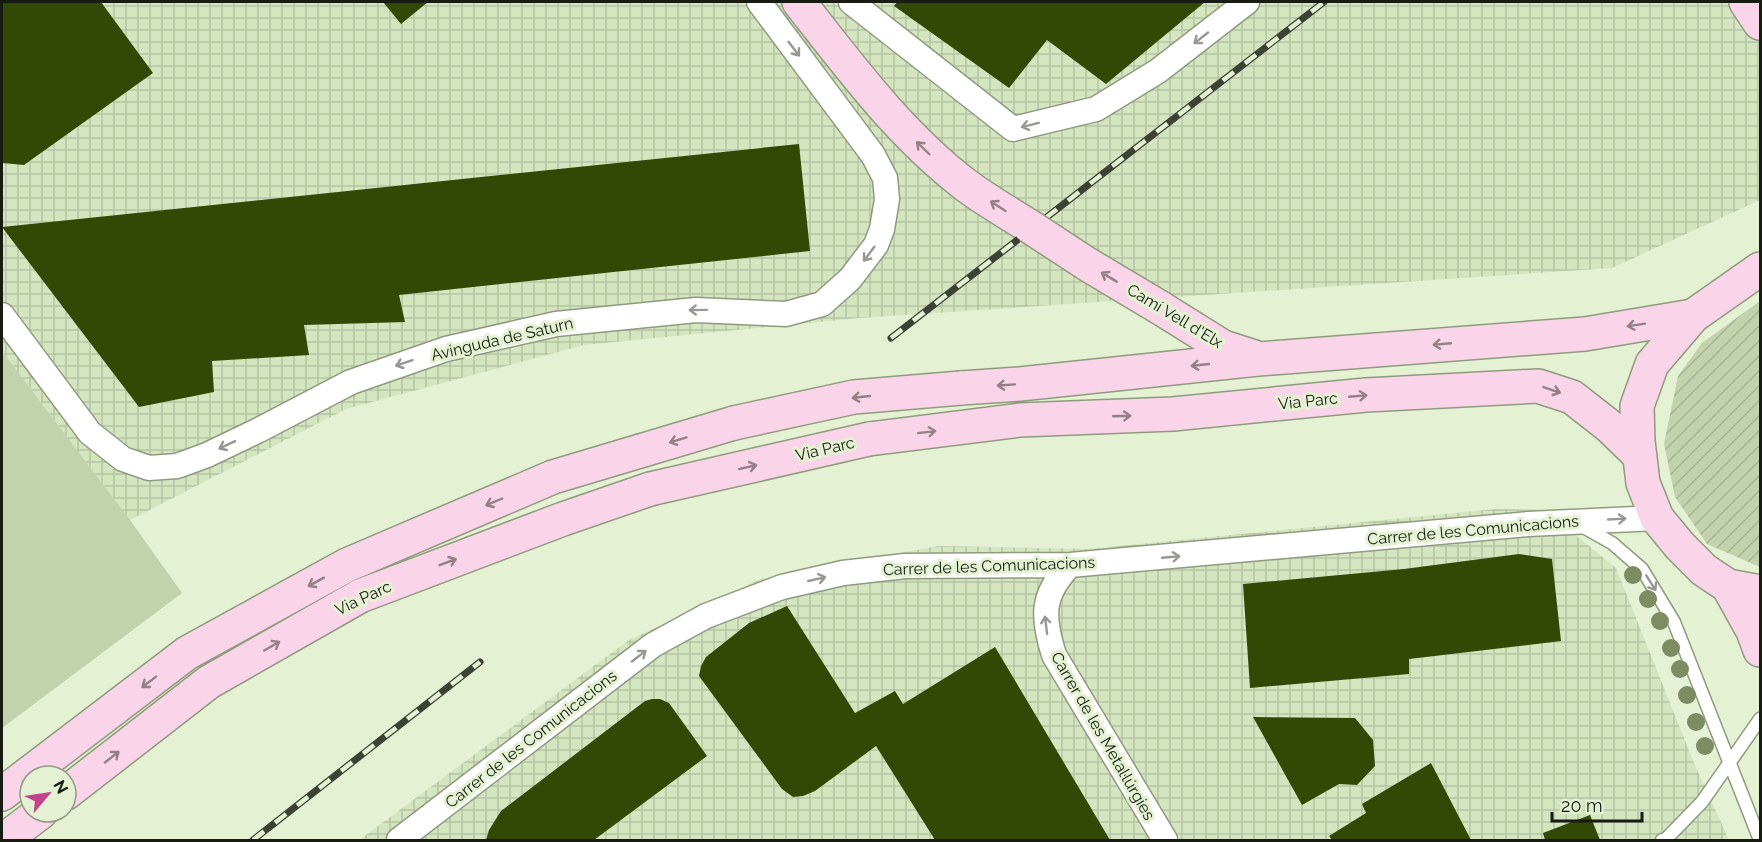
<svg xmlns="http://www.w3.org/2000/svg" width="1762" height="842" viewBox="0 0 1762 842" font-family="Raleway,sans-serif">
	<style>
		.industrial { fill: url(#industrial-grid) }
		.grass { fill: #c2d2ac }
		.garden { fill: url(#garden-furrows) }
		.building { fill: #344806 }
		.lines { fill: none; stroke-linecap: round; stroke-linejoin: round }
		.lane-casing { stroke: #8f9b7f; stroke-width: 15 }
		.street-casing { stroke: #8f9b7f; stroke-width: 27 }
		.secondary-casing { stroke: #8f9b7f; stroke-width: 36 }
		.lane { stroke: #fff; stroke-width: 12 }
		.street { stroke: #fff; stroke-width: 24 }
		.secondary { stroke: #fad4e8; stroke-width: 33 }
		.rail-casing { stroke: #3c4234; stroke-width: 7 }
		.rail { stroke: #e4f1d2; stroke-width: 4.5; stroke-dasharray: 14; stroke-linecap: butt }
		.secondary-bridge-casing { stroke: #8f9b7f; stroke-width: 36; stroke-linecap: butt }
		.secondary-bridge { stroke: #fad4e8; stroke-width: 33 }
		.tree { fill: #7e8c64 }
		.oneway { stroke: #979894 }
		.oneway2 { stroke: #948187 }
		.labels { text-anchor: middle; dominant-baseline: central; stroke-width: 6; stroke-linejoin: round; paint-order: stroke }
		.street-label { font-size: 16px; fill: #171b11; stroke: #e4f1d2 }
	</style>
	<defs>
		<pattern id="industrial-grid" width="8" height="8" patternUnits="userSpaceOnUse" patternTransform="scale(1.5)"><rect width="8" height="8" fill="#d5e5c0"/><path d="M0 4h8M4 0v8" fill="none" stroke="#b6c4a4"/></pattern>
		<pattern id="garden-furrows" width="10" height="10" patternUnits="userSpaceOnUse" patternTransform="scale(1.5)"><rect width="10" height="10" fill="#c2d2ac"/><path d="M-1 1l2-2M0 10L10 0M9 11l2-2" fill="none" stroke="#a6b493"/></pattern>
	</defs>
	<rect width="100%" height="100%" fill="#e4f1d2"/>
	<path class="industrial" d="M 2,2 L 1760,2 L 1760,200 L 1612,268 L 859,318 L 584,345 L 346,409 L 130,520 L 2,351 Z
		M 1496,509 L 1545,510 L 1616,568 L 1694,763 L 1729,840 L 359,840 L 629,640 L 761,579 L 938,546 L 1089,549 Z"/>
	<path class="grass" d="M 2,351 L 130,520 L 182,593 L 2,728 Z"/>
	<path class="garden" d="M 1760,301 L 1760,567 L 1707,544 L 1675,497 L 1664,444 L 1678,376 L 1702,343 Z"/>
	<path class="building" d="M 2,2 L 101,2 L 153,73 L 24,165 L 2,163 Z
		M 383,2 L 428,2 L 401,24 Z
		M 897,2 L 1205,2 L 1106,84 L 1047,40 L 1009,88 L 894,6 Z
		M 799,144 L 810,251 L 399,295 L 405,322 L 304,325 L 309,355 L 212,361 L 214,392 L 139,407 L 2,227 Z
		M 1519,554 L 1552,559 L 1561,641 L 1409,659 L 1409,674 L 1250,688 L 1243,584 L 1404,569 Z
		M 787,606 L 855,713 L 895,691 L 903,704 L 995,647 L 1110,840 L 935,840 L 876,746 L 815,791 L 803,796 L 793,797 L 782,789 L 699,676 L 701,666 L 706,657 L 749,623 Z
		M 652,699 L 660,699 L 669,703 L 707,756 L 594,840 L 486,840 L 489,830 L 501,811 L 645,701 Z
		M 1253,717 L 1355,718 L 1373,740 L 1375,766 L 1357,785 L 1339,784 L 1302,805 Z
		M 1431,763 L 1471,840 L 1332,840 L 1329,836 L 1366,813 L 1362,804 Z
		M 1590,815 L 1600,840 L 1545,840 L 1543,833 Z"/>
	<g class="lines">
		<g class="lane-casing">
			<path id="lane" d="M 1580,525 L 1612,543 L 1642,569 L 1674,622 L 1760,840
				M 1662,840 L 1666,839 L 1702,802 L 1760,719"/>
		</g>
		<g class="street-casing">
			<path id="street" d="M 851,2 L 1013,129 L 1096,109 L 1158,71 L 1247,2
				M 2,315 L 90,433 L 123,459 L 149,468 L 177,466 L 207,455 L 257,431 L 351,382 L 446,349 L 556,324 L 696,310 L 786,314 L 822,304 L 850,279 L 876,245 L 882,229 L 887,199 L 885,178 L 873,155 L 759,2
				M 1070,565 C 1041,595 1042,617 1054,655 L 1165,840
				M 399,840 L 653,645 L 706,616 L 782,587 L 843,573 L 905,566 L 1070,565 L 1528,524 L 1657,518"/>
		</g>
		<g class="secondary-casing">
			<path id="secondary" d="M 799,2 C 850,67 900,135 967,186 C 986,200 1008,213 1029,226
				M 1746,2 L 1760,23
				M 1760,269 L 1693,316 L 1652,364 L 1637,406 L 1638,441 L 1643,483 L 1657,518 L 1680,546 L 1704,570 L 1728,586 L 1760,592
				M 1159,307 L 1223,347 L 1254,357
				M 961,388 L 1020,384 L 1258,359 L 1585,334 L 1693,316
				M 869,439 L 1020,420 L 1173,414 L 1366,395 L 1538,386 L 1572,397 L 1609,426 L 1640,456
				M 1728,586 L 1753,631 L 1760,650
				M 66,793 L 209,682 L 360,596 L 563,519 L 650,489
				M 2,794 L 187,653 L 347,565 L 553,477 L 734,423
				M 4,840 L 41,812"/>
		</g>
		<use href="#lane" class="lane"/>
		<use href="#street" class="street"/>
		<use href="#secondary" class="secondary"/>
		<g class="rail-casing">
			<path id="rail" d="M 891,338 L 1324,2
				M 253,840 L 480,662"/>
		</g>
		<use href="#rail" class="rail"/>
		<g class="secondary-bridge-casing">
			<path id="secondary-bridge" d="M 1029,226 L 1087,264 L 1159,307
				M 734,423 L 854,397 L 961,388
				M 650,489 L 869,439"/>
		</g>
		<use href="#secondary-bridge" class="secondary-bridge"/>
	</g>
	<g class="tree">
		<circle cx="1633" cy="575" r="9"/>
		<circle cx="1648" cy="599" r="9"/>
		<circle cx="1660" cy="621" r="9"/>
		<circle cx="1671" cy="648" r="9"/>
		<circle cx="1680" cy="669" r="9"/>
		<circle cx="1687" cy="695" r="9"/>
		<circle cx="1696" cy="722" r="9"/>
		<circle cx="1705" cy="746" r="9"/>
	</g>
	<defs><path id="oneway-shaft" d="M-6 0H5M1.5-3L5.5 0L1.5 3" fill="none" stroke-width="1.6" stroke-linecap="round" stroke-linejoin="round" transform="scale(1.5)"/></defs>
	<g class="oneway">
		<use href="#oneway-shaft" transform="translate(1201 38) rotate(142)"/>
		<use href="#oneway-shaft" transform="translate(794 49) rotate(53)"/>
		<use href="#oneway-shaft" transform="translate(1030 125) rotate(166)"/>
		<use href="#oneway-shaft" transform="translate(869 254) rotate(127)"/>
		<use href="#oneway-shaft" transform="translate(698 310) rotate(179)"/>
		<use href="#oneway-shaft" transform="translate(404 363) rotate(161)"/>
		<use href="#oneway-shaft" transform="translate(227 445) rotate(155)"/>
		<use href="#oneway-shaft" transform="translate(1617 519) rotate(-3)"/>
		<use href="#oneway-shaft" transform="translate(1171 557) rotate(-5)"/>
		<use href="#oneway-shaft" transform="translate(817 579) rotate(-13)"/>
		<use href="#oneway-shaft" transform="translate(1651 583) rotate(58)"/>
		<use href="#oneway-shaft" transform="translate(1046 625) rotate(-97)"/>
		<use href="#oneway-shaft" transform="translate(639 656) rotate(-38)"/>
	</g>
	<g class="oneway2">
		<use href="#oneway-shaft" transform="translate(923 148) rotate(-136)"/>
		<use href="#oneway-shaft" transform="translate(998 206) rotate(-147)"/>
		<use href="#oneway-shaft" transform="translate(1109 277) rotate(-149)"/>
		<use href="#oneway-shaft" transform="translate(1636 325) rotate(171)"/>
		<use href="#oneway-shaft" transform="translate(1442 344) rotate(175)"/>
		<use href="#oneway-shaft" transform="translate(1200 365) rotate(174)"/>
		<use href="#oneway-shaft" transform="translate(1006 385) rotate(176)"/>
		<use href="#oneway-shaft" transform="translate(1552 390) rotate(19)"/>
		<use href="#oneway-shaft" transform="translate(1358 396) rotate(-5)"/>
		<use href="#oneway-shaft" transform="translate(861 397) rotate(174)"/>
		<use href="#oneway-shaft" transform="translate(1122 416) rotate(-2)"/>
		<use href="#oneway-shaft" transform="translate(927 432) rotate(-7)"/>
		<use href="#oneway-shaft" transform="translate(678 440) rotate(163)"/>
		<use href="#oneway-shaft" transform="translate(748 467) rotate(-13)"/>
		<use href="#oneway-shaft" transform="translate(494 502) rotate(157)"/>
		<use href="#oneway-shaft" transform="translate(448 562) rotate(-21)"/>
		<use href="#oneway-shaft" transform="translate(316 582) rotate(151)"/>
		<use href="#oneway-shaft" transform="translate(272 646) rotate(-30)"/>
		<use href="#oneway-shaft" transform="translate(149 682) rotate(143)"/>
		<use href="#oneway-shaft" transform="translate(112 757) rotate(-38)"/>
	</g>
	<g class="labels">
		<g class="street-label">
			<text transform="translate(1175 316) rotate(31)">Camí Vell d'Elx</text>
			<text transform="translate(502 339) rotate(-13)">Avinguda de Saturn</text>
			<text transform="translate(1308 401) rotate(-6)">Via Parc</text>
			<text transform="translate(825 449) rotate(-13)">Via Parc</text>
			<text transform="translate(1473 530) rotate(-5)">Carrer de les Comunicacions</text>
			<text transform="translate(989 566) rotate(-2)">Carrer de les Comunicacions</text>
			<text transform="translate(363 598) rotate(-25)">Via Parc</text>
			<text transform="translate(1103 736) rotate(60)">Carrer de les Metal·lúrgies</text>
			<text transform="translate(531 739) rotate(-38)">Carrer de les Comunicacions</text>
		</g>
	</g>
	<rect width="1762" height="842" fill="none" stroke="#171b11" stroke-width="6"/>
	<g transform="translate(48 794) rotate(61)"><circle r="28" fill="#e4f1d2" stroke="#929b85" stroke-width="1.5"/>
	<path d="M0-4.5L10 22L0 15L-10 22Z" fill="#c3438c"/>
	<text y="-9" font-size="16" font-weight="bold" text-anchor="middle" fill="#171b11">N</text>
	</g>
	<path d="M1552 812v9h90v-9" fill="none" stroke="#171b11" stroke-width="3"/>
	<text x="1561" y="812" font-size="18" fill="#171b11" stroke="#e4f1d2" stroke-width="4.5" paint-order="stroke">20 m</text>
</svg>
